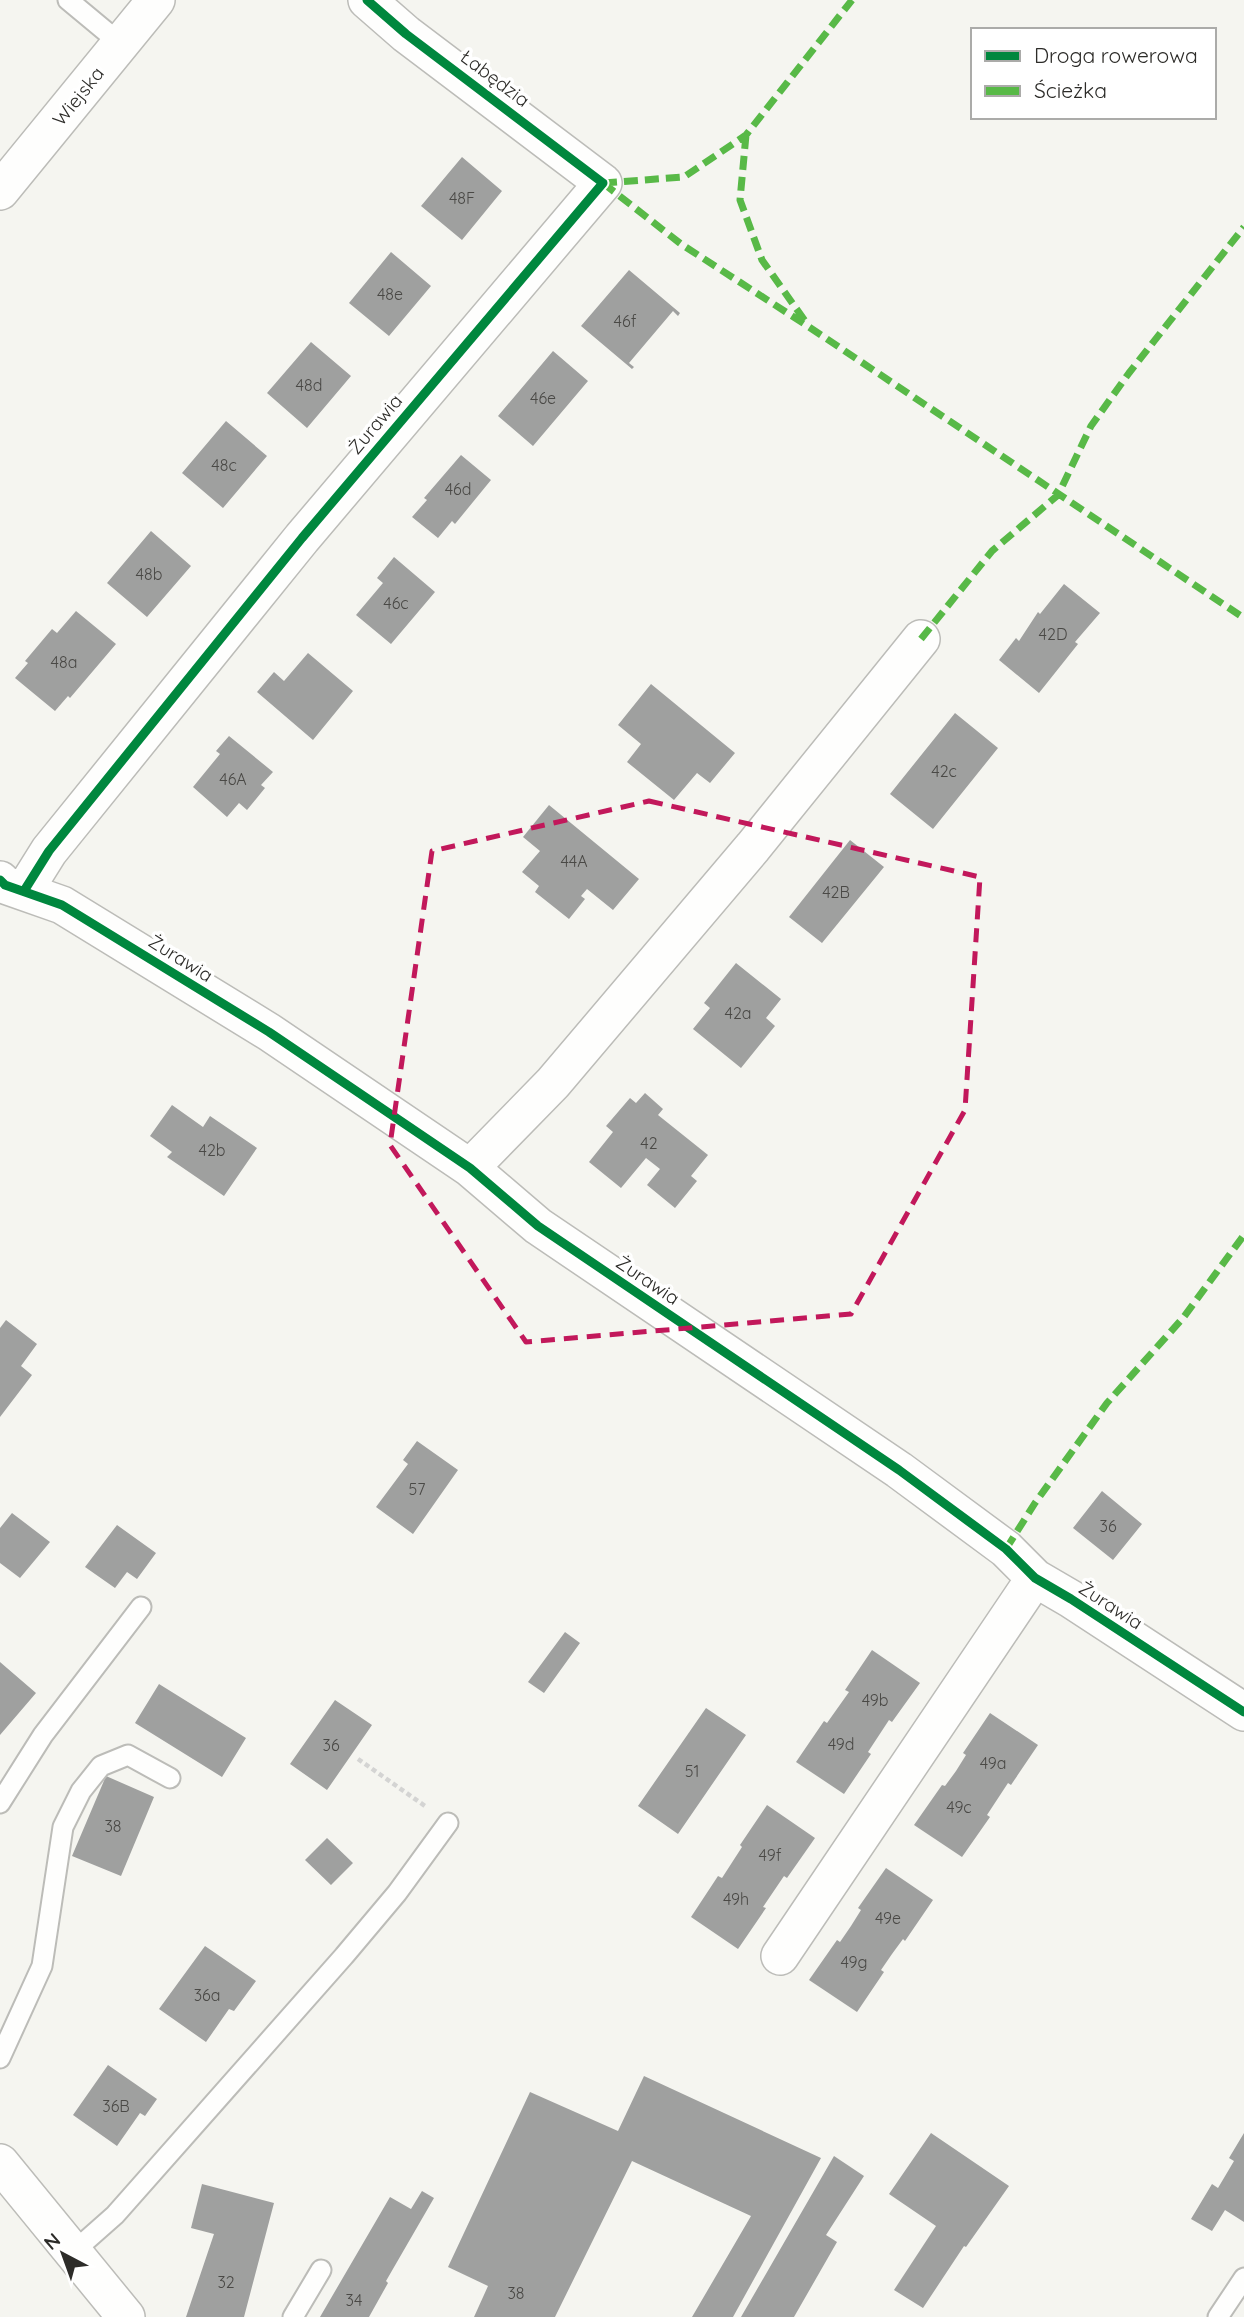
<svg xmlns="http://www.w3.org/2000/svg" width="1244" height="2317" viewBox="0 0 1244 2317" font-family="Quicksand,sans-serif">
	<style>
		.building { fill: #9fa09f }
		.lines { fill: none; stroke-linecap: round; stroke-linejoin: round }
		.lane-casing { stroke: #bcbcb8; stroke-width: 23 }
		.street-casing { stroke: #bcbcb8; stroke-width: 40 }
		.path { stroke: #d4d4d3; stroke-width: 4.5; stroke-dasharray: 5 3.5; stroke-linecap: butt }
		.lane { stroke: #fefefd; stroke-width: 19 }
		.street { stroke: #fefefd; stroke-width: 37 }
		.quiet { stroke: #58b947; stroke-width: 7; stroke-dasharray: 14 7; stroke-linecap: butt }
		.cycleway-casing { stroke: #fff; stroke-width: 13 }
		.cycleway { stroke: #00873e; stroke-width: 9 }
		.marked { fill: none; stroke: #c2185b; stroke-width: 5; stroke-dasharray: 14 9; stroke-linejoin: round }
		.labels { text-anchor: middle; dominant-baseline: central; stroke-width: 7; stroke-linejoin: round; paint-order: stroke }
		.number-label { font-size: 16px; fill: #4a4946 }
		.street-label { font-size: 19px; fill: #2d2c29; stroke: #fff }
	</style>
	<rect width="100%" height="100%" fill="#f5f5f0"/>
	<path class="building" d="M 462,157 L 502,191 L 462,240 L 421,206 Z
		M 391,252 L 431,286 L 389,336 L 349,303 Z
		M 629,270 L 680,313 L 678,316 L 673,311 L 629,363 L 634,367 L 632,369 L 581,326 Z
		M 311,342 L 351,376 L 307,428 L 267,393 Z
		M 553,351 L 588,381 L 533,446 L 498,416 Z
		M 226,421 L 267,456 L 223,508 L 182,473 Z
		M 461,455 L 491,480 L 455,524 L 452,521 L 438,538 L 412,517 L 427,500 L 424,498 Z
		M 151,531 L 191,566 L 147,617 L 107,583 Z
		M 394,557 L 435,592 L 391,644 L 356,615 L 383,583 L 377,578 Z
		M 1064,584 L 1100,613 L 1075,642 L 1078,644 L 1039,693 L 999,660 L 1016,638 L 1019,641 L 1038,612 L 1040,614 Z
		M 76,611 L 116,644 L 70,698 L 68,696 L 55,711 L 15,678 L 28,663 L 25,661 L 52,629 L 57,633 Z
		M 308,653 L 353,691 L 313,740 L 257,692 L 274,672 L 284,681 Z
		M 651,684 L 735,753 L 710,783 L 697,773 L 674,800 L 627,762 L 641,744 L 618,725 Z
		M 955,713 L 998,748 L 933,829 L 890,794 Z
		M 229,736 L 273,772 L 261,785 L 265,788 L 247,810 L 239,803 L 227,817 L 193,787 L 220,754 L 216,751 Z
		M 549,805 L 639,879 L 613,910 L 587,889 L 581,896 L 585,899 L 569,919 L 535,892 L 539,886 L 522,872 L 540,851 L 523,837 Z
		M 850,840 L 884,867 L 822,943 L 789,917 Z
		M 736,963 L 781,999 L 766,1018 L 775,1026 L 741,1068 L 693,1029 L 710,1008 L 704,1003 Z
		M 645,1093 L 663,1109 L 658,1115 L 708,1155 L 691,1176 L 697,1181 L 675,1208 L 647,1185 L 660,1169 L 646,1158 L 621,1188 L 589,1162 L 613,1132 L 606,1126 L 630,1098 L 636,1103 Z
		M 172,1105 L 203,1127 L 210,1116 L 257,1148 L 224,1196 L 167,1157 L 172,1152 L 150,1136 Z
		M 6,1320 L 37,1344 L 21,1366 L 32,1375 L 0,1417 L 0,1328 Z
		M 417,1441 L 458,1470 L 413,1534 L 376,1507 L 408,1464 L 403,1460 Z
		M 1102,1491 L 1142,1524 L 1113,1560 L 1073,1528 Z
		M 12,1513 L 50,1542 L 20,1578 L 0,1563 L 0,1528 Z
		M 117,1525 L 156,1553 L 137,1579 L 127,1572 L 115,1588 L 85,1567 Z
		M 565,1632 L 580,1643 L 544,1693 L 528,1682 Z
		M 872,1650 L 920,1683 L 892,1722 L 889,1720 L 868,1752 L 871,1754 L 844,1794 L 796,1762 L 824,1721 L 827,1723 L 849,1692 L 845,1690 Z
		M 0,1662 L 36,1693 L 0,1735 Z
		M 159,1684 L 246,1738 L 222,1777 L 135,1723 Z
		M 335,1700 L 372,1725 L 327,1790 L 290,1764 Z
		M 706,1708 L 746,1735 L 678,1834 L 638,1806 Z
		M 990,1713 L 1038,1745 L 1011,1785 L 1008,1783 L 987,1815 L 990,1817 L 962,1857 L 914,1825 L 942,1785 L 945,1786 L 956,1771 L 966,1755 L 963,1753 Z
		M 106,1776 L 154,1797 L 121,1876 L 72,1856 Z
		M 767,1805 L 815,1838 L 787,1878 L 784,1876 L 763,1907 L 766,1908 L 738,1949 L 691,1917 L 718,1876 L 722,1878 L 742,1847 L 740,1845 Z
		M 327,1838 L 353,1863 L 331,1885 L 305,1860 Z
		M 886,1868 L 933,1900 L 905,1941 L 903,1939 L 892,1954 L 881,1970 L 884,1972 L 857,2012 L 809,1980 L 837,1940 L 840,1942 L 851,1926 L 861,1910 L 858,1908 Z
		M 205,1946 L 256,1981 L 234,2011 L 229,2009 L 206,2042 L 159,2009 Z
		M 108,2065 L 157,2099 L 145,2116 L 140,2113 L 117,2146 L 73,2115 Z
		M 644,2076 L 821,2158 L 733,2317 L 692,2317 L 751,2216 L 632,2161 L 555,2317 L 474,2317 L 488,2286 L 448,2267 L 530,2092 L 618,2131 Z
		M 931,2133 L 1009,2186 L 966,2247 L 964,2246 L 923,2308 L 894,2290 L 936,2226 L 889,2194 Z
		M 1244,2133 L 1244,2222 L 1225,2210 L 1212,2231 L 1191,2219 L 1212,2184 L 1218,2188 L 1234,2161 L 1229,2158 Z
		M 834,2156 L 864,2176 L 826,2235 L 837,2242 L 794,2317 L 741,2317 Z
		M 202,2184 L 274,2203 L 244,2317 L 186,2317 L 214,2234 L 191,2228 Z
		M 422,2191 L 434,2198 L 386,2281 L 388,2283 L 369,2317 L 320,2317 L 390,2197 L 411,2209 Z"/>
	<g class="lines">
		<g class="lane-casing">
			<path id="lane" d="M 68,0 L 121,44
				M 0,1803 L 43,1735 L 141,1607
				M 0,2058 L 42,1966 L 63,1827 L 81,1791 L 101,1766 L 128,1755 L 170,1778
				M 72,2253 L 115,2215 L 344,1956 L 397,1893 L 448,1823
				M 293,2317 L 321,2270
				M 1218,2317 L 1244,2278"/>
		</g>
		<g class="street-casing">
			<path id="street" d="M 0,191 L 156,0
				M 0,880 L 5,885 L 62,905 L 269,1032 L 470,1168 L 538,1226 L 899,1470 L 1006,1549 L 1035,1578 L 1071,1599 L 1244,1712
				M 24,891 L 49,851 L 302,538 L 603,183 L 406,34 L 367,0
				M 470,1168 L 553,1083 L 753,847 L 921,639
				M 780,1956 L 1035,1578
				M 0,2163 L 126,2317"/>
		</g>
		<path class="path" d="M 358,1759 L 425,1806"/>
		<use href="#lane" class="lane"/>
		<use href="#street" class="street"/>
		<path class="quiet" d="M 746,135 L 740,200 L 762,260 L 805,321
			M 603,183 L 681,244 L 809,327 L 1244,618
			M 603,183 L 684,177 L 746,135 L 852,0
			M 921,639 L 992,551 L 1058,495 L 1091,426 L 1129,373 L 1244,227
			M 1006,1549 L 1035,1503 L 1107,1403 L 1183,1318 L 1244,1235"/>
		<g class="cycleway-casing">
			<path id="cycleway" d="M 0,880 L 5,885 L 62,905 L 269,1032 L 470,1168 L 538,1226 L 899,1470 L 1006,1549 L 1035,1578 L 1071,1599 L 1244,1712
				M 24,891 L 49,851 L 302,538 L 603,183 L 406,34 L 367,0"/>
		</g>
		<use href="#cycleway" class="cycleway"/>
	</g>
	<path class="marked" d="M 649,801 L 980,877 L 965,1110 L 851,1314 L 526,1342 L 390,1145 L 432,851 Z"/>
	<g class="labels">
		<g class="number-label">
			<text x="462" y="198">48F</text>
			<text x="390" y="294">48e</text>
			<text x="625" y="321">46f</text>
			<text x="309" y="385">48d</text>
			<text x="543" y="398">46e</text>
			<text x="224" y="465">48c</text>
			<text x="458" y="489">46d</text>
			<text x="149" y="574">48b</text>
			<text x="396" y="603">46c</text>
			<text x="1053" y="634">42D</text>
			<text x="64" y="662">48a</text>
			<text x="944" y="771">42c</text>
			<text x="233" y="779">46A</text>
			<text x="574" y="861">44A</text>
			<text x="836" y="892">42B</text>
			<text x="738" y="1013">42a</text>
			<text x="649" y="1143">42</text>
			<text x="212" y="1150">42b</text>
			<text x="417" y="1489">57</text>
			<text x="1108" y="1526">36</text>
			<text x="875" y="1700">49b</text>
			<text x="841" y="1744">49d</text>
			<text x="331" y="1745">36</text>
			<text x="993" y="1763">49a</text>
			<text x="692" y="1771">51</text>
			<text x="959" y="1807">49c</text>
			<text x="113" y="1826">38</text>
			<text x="770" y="1855">49f</text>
			<text x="736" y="1899">49h</text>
			<text x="888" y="1918">49e</text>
			<text x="854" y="1962">49g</text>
			<text x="207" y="1995">36a</text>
			<text x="116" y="2106">36B</text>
			<text x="226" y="2282">32</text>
			<text x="516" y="2293">38</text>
			<text x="354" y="2300">34</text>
		</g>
		<g class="street-label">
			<text transform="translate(495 78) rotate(37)">Łabędzia</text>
			<text transform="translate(78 96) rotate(-51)">Wiejska</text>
			<text transform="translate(375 424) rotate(-50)">Żurawia</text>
			<text transform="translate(181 958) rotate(32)">Żurawia</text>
			<text transform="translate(648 1280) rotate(34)">Żurawia</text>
			<text transform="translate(1111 1605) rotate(33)">Żurawia</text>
		</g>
	</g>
	<rect x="971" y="28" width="245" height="91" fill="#ffffff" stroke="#ababa9" stroke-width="2"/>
	<rect x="985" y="51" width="35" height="10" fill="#00873e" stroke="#ababa9" stroke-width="2"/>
	<text x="1034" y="63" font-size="21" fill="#2d2c29">Droga rowerowa</text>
	<rect x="985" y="86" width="35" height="10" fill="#58b947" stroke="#ababa9" stroke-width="2"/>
	<text x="1034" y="98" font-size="21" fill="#2d2c29">Ścieżka</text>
	<g transform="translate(63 2254) rotate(319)" stroke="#ffffff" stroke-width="5" paint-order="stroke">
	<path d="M0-5L12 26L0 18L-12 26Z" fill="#2d2c29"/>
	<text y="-10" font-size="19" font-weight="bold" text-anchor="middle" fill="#2d2c29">N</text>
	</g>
</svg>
